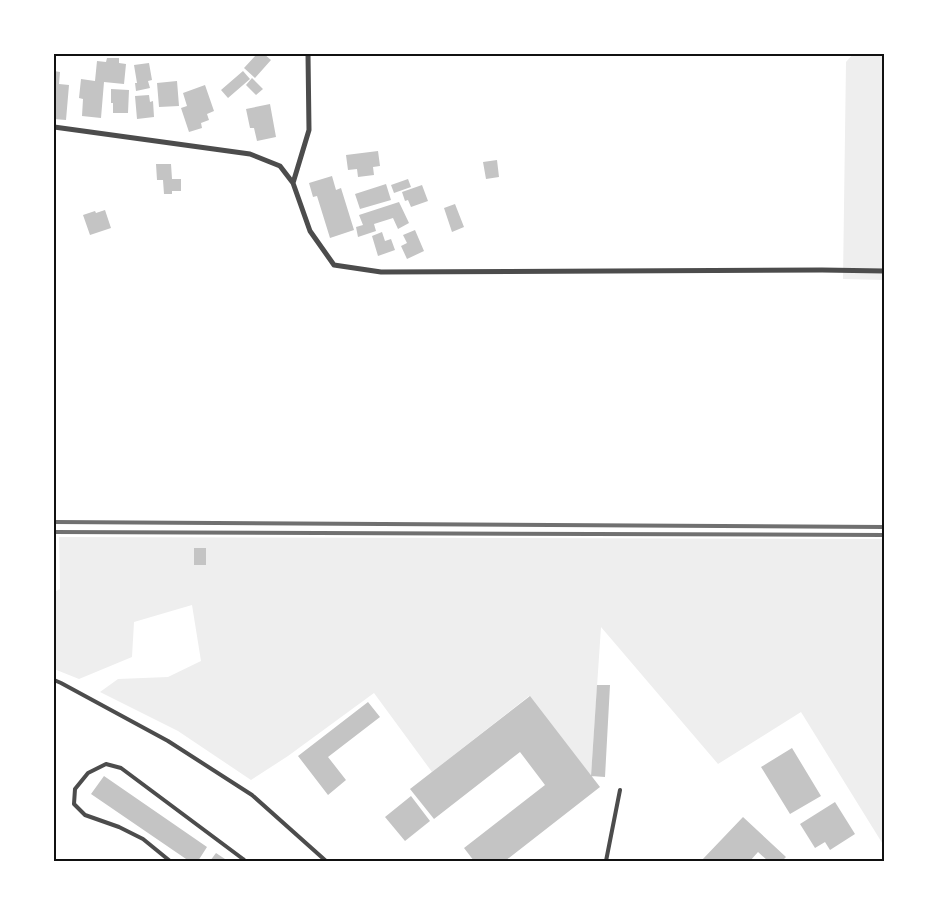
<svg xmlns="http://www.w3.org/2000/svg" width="938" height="915" viewBox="0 0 938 915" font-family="Overpass,sans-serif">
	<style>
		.green { fill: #eee }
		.building { fill: #c4c4c4 }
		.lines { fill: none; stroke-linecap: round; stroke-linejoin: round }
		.service { stroke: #4c4c4c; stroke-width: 4 }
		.minor { stroke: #4c4c4c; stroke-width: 5 }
		.rail { stroke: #707070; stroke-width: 4 }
		.neatline { fill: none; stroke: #111; stroke-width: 2 }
	</style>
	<rect width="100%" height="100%" fill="#fff"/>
	<path class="green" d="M 853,54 L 884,54 L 884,280 L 843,279 L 846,62 Z
		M 59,537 L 884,539 L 884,846 L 801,712 L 718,764 L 601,627 L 591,776 L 529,696 L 432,772 L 374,693 L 288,756 L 251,780 L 178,731 L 100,692 L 118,679 L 168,677 L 201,661 L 192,605 L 134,622 L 132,657 L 79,679 L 54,669 L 54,592 L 60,589 Z"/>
	<path class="building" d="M 257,54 L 264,54 L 271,60 L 255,78 L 244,68 Z
		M 107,58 L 119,58 L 119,63 L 126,64 L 124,84 L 104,82 L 101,118 L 82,116 L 83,99 L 79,98 L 81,79 L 95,81 L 97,61 L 106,62 Z
		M 149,63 L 152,80 L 148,81 L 150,88 L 136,91 L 135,83 L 137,83 L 134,65 Z
		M 54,71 L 60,72 L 59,84 L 69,85 L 66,120 L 54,119 Z
		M 243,71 L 250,79 L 228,98 L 221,90 Z
		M 252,78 L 263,89 L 256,95 L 246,85 Z
		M 177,81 L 179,106 L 159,107 L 157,83 Z
		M 205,85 L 214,111 L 207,114 L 209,120 L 201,123 L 202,128 L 189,132 L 181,108 L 187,106 L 183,93 Z
		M 111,89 L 129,90 L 128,113 L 113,113 L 113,103 L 111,103 Z
		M 149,95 L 150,102 L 153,101 L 154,117 L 137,119 L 135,96 Z
		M 270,104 L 276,137 L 257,141 L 254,128 L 250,128 L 246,109 Z
		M 378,151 L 380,166 L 373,167 L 374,175 L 358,177 L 357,169 L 348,170 L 346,155 Z
		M 497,160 L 499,177 L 486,179 L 483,162 Z
		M 156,164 L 171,164 L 172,179 L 181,179 L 181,191 L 172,191 L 172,194 L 164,194 L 163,180 L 157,180 Z
		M 332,176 L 336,190 L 341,188 L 354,230 L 330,238 L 317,196 L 313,197 L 309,183 Z
		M 408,179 L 411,187 L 394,193 L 391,185 Z
		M 386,184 L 391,200 L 360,209 L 355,194 Z
		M 422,185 L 428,201 L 411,207 L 408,200 L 405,201 L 402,192 Z
		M 399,202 L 409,223 L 398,229 L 393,218 L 374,224 L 376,231 L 358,237 L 356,227 L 363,225 L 359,215 Z
		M 455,204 L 464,227 L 452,232 L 444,208 Z
		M 105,210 L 111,228 L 90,235 L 83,215 L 95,211 L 96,213 Z
		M 415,230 L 424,251 L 407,259 L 401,246 L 407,243 L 403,235 Z
		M 382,232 L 385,241 L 391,239 L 395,250 L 378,256 L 372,236 Z
		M 194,548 L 206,548 L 206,565 L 194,565 Z
		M 597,685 L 610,685 L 605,777 L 591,776 Z
		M 530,696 L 600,787 L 505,861 L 474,861 L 464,848 L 545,785 L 520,752 L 434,819 L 410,789 Z
		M 368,702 L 380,717 L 328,757 L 346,780 L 328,795 L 298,756 Z
		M 792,748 L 821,796 L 790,814 L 761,767 Z
		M 104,776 L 207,847 L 198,861 L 189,861 L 91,794 Z
		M 411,796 L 430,821 L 405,841 L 385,817 Z
		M 835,802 L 855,834 L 830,850 L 825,842 L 815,848 L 800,824 Z
		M 743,817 L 786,857 L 782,861 L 768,861 L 758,852 L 750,861 L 701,861 Z
		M 216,853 L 228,861 L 210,861 Z"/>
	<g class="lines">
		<path class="service" d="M 54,680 L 61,683 L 168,741 L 252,795 L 326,861
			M 170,861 L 143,839 L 119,827 L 85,815 L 74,804 L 75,789 L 88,773 L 106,764 L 121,768 L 243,859 L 245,861
			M 606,861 L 620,790"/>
		<path class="minor" d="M 54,127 L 250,154 L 280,166 L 293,183 L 310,231 L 334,265 L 381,272 L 822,270 L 884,271
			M 293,183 L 309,130 L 308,54"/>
		<path class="rail" d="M 54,522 L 884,527
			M 54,532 L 884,535"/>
	</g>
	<rect width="938" height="915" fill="none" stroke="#ffffff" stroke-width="110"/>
	<rect x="55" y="55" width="828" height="805" class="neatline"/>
</svg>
